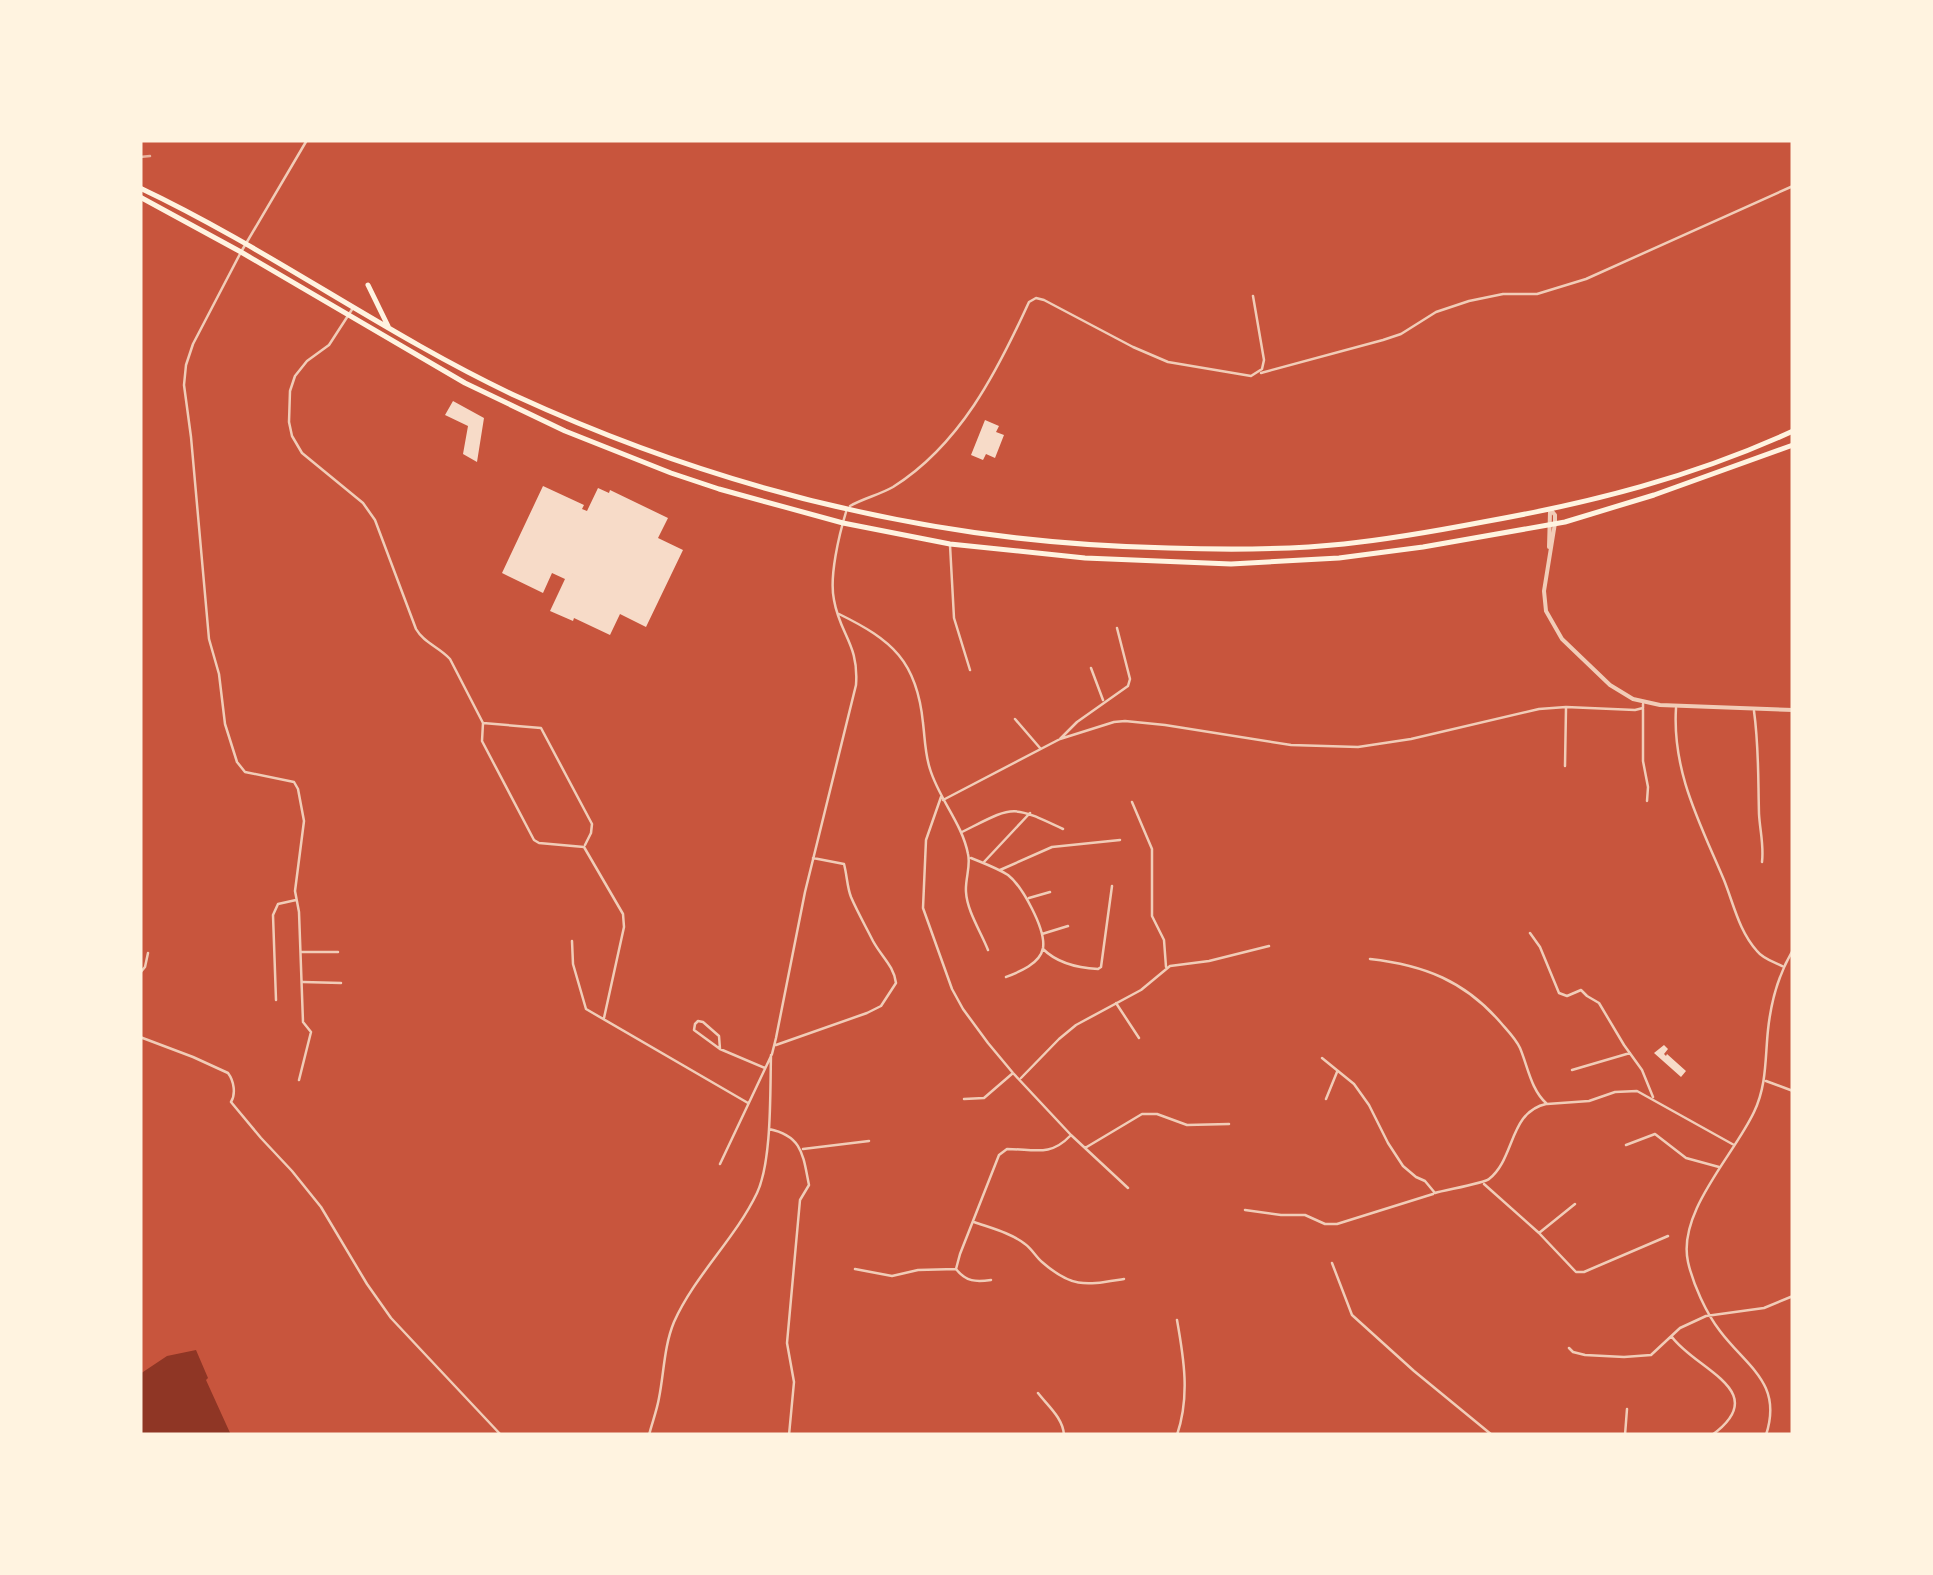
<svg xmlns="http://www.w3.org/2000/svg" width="1933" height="1575" viewBox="0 0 1933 1575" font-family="Georgia,serif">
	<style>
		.water { fill: #8f3625 }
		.building { fill: #f7dbc8 }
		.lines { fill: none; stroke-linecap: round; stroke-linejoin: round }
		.minor { stroke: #f1ccb7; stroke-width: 2.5 }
		.tertiary { stroke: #f1ccb7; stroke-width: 4 }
		.trunk { stroke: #fff3e0; stroke-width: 5 }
		.rail { stroke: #e9b49f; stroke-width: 2.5 }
	</style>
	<rect width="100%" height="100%" fill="#c8553d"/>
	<path class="water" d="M 196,1350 L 208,1378 L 206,1380 L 231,1435 L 140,1435 L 140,1374 L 167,1356 Z"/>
	<path class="building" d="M 453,401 L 484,418 L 477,462 L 463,454 L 468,426 L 445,415 Z
		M 985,420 L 999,426 L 996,432 L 1004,435 L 995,458 L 986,454 L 983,460 L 971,455 Z
		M 543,486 L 584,505 L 582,509 L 587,511 L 598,488 L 609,493 L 610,490 L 668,518 L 658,538 L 683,550 L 646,627 L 620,614 L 610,635 L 574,618 L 573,621 L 550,611 L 565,579 L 552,573 L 543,593 L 502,573 Z
		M 1664,1045 L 1668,1049 L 1664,1054 L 1666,1056 L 1667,1054 L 1686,1071 L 1681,1077 L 1654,1053 Z"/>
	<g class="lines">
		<path class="minor" d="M 353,308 L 329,345 L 307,361 L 295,376 L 290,391 L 289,422 L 292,436 L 302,453 L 363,503 L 375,520 L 416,629 C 424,643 439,647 450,659 L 483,723 L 482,741 L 534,840 L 539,843 L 584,847 L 623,914 L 624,927 L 604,1018
			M 1261,373 L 1383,340 L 1401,334 L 1436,312 L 1469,301 L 1503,294 L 1537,294 L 1586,279 L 1793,186
			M 850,506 C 864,498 879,495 893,487 C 960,445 997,372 1029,302 L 1036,298 L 1044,300 L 1133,347 L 1168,362 L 1251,376 L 1262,369 L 1264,360 L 1253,296
			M 950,545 L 954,618 L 970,670
			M 839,614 C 892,640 917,661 923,723 C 925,739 925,754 930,769 C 939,799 962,823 968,854 C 971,866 965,879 966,892 C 967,911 981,932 988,950
			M 1091,668 L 1103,700
			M 1676,708 C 1672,772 1700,823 1724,880 C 1734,905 1739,931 1757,951 C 1763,959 1774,962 1784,967
			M 1643,709 L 1643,761 L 1648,787 L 1647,801
			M 1754,711 C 1759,747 1758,778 1759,814 C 1760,831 1764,845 1762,862
			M 1015,719 L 1040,748
			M 483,723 L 541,728 L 592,824 L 591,833 L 585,845
			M 1060,739 L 1114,722 L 1125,721 L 1165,725 L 1291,745 L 1358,747 L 1411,739 L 1539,709 L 1566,707 L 1635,710 L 1643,708 L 1643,704
			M 1565,766 L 1566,708
			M 941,797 L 926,840 L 923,908 L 952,989 L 963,1009 L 988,1043 L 1013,1073 L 1071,1135 L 1128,1188
			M 943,800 L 1060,739 L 1077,722 L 1128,686 L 1130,679 L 1117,628
			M 1132,802 L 1152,849 L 1152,916 L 1164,940 L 1166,967
			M 962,832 C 1014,806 1010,804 1063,829
			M 971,858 C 983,863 997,868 1008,875 C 1022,886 1046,929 1043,948 C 1040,964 1019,972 1006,977
			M 984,862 L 1030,813
			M 1000,870 L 1052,847 L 1120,840
			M 1029,898 L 1050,892
			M 1530,933 L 1540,947 L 1559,993 L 1567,996 L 1581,990 L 1587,996 L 1599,1003 L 1624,1045 L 1642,1070 L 1653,1097
			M 1042,934 L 1068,926
			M 572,941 L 573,964 L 586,1009 L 748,1103
			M 1043,949 C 1057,963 1079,968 1098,969 L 1101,967 L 1112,886
			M 301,952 L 338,952
			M 1370,959 C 1424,965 1465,981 1501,1023 C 1508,1031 1516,1039 1520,1048 C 1528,1067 1531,1090 1547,1104 L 1589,1101 L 1615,1092 L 1637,1091 L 1734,1145
			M 140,973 L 145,967 L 148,953
			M 303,982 L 341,983
			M 276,1000 L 273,915 L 278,904 L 296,900
			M 1116,1003 L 1139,1038
			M 140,1037 L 193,1057 L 228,1073 C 234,1081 236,1094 231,1102 L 261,1138 L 292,1171 L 321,1207 L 367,1284 L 391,1318 L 501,1435
			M 776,1045 L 867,1013 L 881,1006 L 896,983 C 894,966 881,956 873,941 C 866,927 857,911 851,897 C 847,887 847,875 844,864 L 813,858
			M 720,1049 L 719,1036 L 703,1022 L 698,1021 L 695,1024 L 694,1030 L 720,1049 L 765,1068
			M 1322,1058 L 1354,1084 L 1369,1105 L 1388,1143 L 1403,1166 L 1416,1177 L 1425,1181 L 1435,1193 C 1445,1190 1485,1183 1489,1179 C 1515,1159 1509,1112 1546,1104
			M 1572,1070 L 1630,1053
			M 1021,1078 L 1059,1039 L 1076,1025 L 1141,990 L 1170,966 L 1209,961 L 1269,946
			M 299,1080 L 311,1032 L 303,1022 L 299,912 L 295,891 L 304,821 L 298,789 L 294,782 L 245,772 L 237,762 L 225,724 L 219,674 L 209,639 L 191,437 L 184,385 L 186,365 L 193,344 L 241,252 L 307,140
			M 1766,1081 L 1793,1091
			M 964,1099 L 984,1098 L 1013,1073
			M 1326,1099 L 1337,1072
			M 769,1129 C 803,1136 803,1156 809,1185 L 800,1200 L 787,1343 L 794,1382 L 789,1435
			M 1626,1145 L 1655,1134 L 1686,1158 L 1719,1167
			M 1085,1148 L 1142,1114 L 1157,1114 L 1187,1125 L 1229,1124
			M 803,1149 L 869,1141
			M 720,1164 L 772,1054 L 776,1038 L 805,892 L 856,685 C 859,644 840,635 834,600 C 829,577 839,535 846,512
			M 1484,1184 L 1539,1233 L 1576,1272 L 1584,1272 L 1668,1236
			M 1245,1210 L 1281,1215 L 1305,1215 L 1325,1224 L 1337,1224 L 1433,1194
			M 974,1222 C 991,1228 1011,1233 1025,1244 C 1032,1249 1036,1257 1042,1262 C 1073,1289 1086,1285 1124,1279
			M 1539,1233 L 1575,1204
			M 1332,1263 L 1352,1315 L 1414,1371 L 1492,1435
			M 855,1269 L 892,1276 L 918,1270 L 956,1269 C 966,1282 976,1282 991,1280
			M 956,1269 L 960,1254 L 999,1155 L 1007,1149 C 1034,1149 1050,1157 1070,1136
			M 1177,1320 C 1184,1359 1190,1397 1177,1435
			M 1672,1337 C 1696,1370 1773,1391 1712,1435
			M 1569,1348 L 1573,1352 L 1585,1355 L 1624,1357 L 1651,1355 L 1680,1328 L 1706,1316 L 1764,1308 L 1793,1296
			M 1038,1393 C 1048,1406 1063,1418 1064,1435
			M 649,1435 C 652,1423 657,1410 659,1398 C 664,1373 664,1346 674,1322 C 695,1275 735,1239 757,1193 C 772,1161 770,1092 771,1055
			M 1625,1435 L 1627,1409
			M 1766,1435 C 1783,1383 1747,1367 1720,1331 C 1706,1313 1693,1284 1688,1262 C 1677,1212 1734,1155 1754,1112 C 1767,1085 1765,1058 1768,1030 C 1771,1001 1778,975 1793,950"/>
		<path class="tertiary" d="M 1551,510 L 1555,515 L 1555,523 L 1544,591 L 1546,611 L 1562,639 L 1610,685 L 1633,699 L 1660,705 L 1793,710
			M 1549,547 L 1550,512"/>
		<path class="trunk" d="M 140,188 C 269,249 386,335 516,396 C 723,491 941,544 1169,548 C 1227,550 1286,550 1344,544 C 1390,539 1436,531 1483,522 C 1590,503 1693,477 1793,431
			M 140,197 L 241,252 L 465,383 L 565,431 L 671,473 L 719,489 L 843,523 L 950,544 L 1085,558 L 1231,564 L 1339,558 L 1423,547 L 1565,522 L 1654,495 L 1793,445
			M 368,285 L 388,326"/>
		<path class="rail" d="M 140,157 L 150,156"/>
	</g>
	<rect width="1933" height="1575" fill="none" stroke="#fff3e0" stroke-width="285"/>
</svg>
